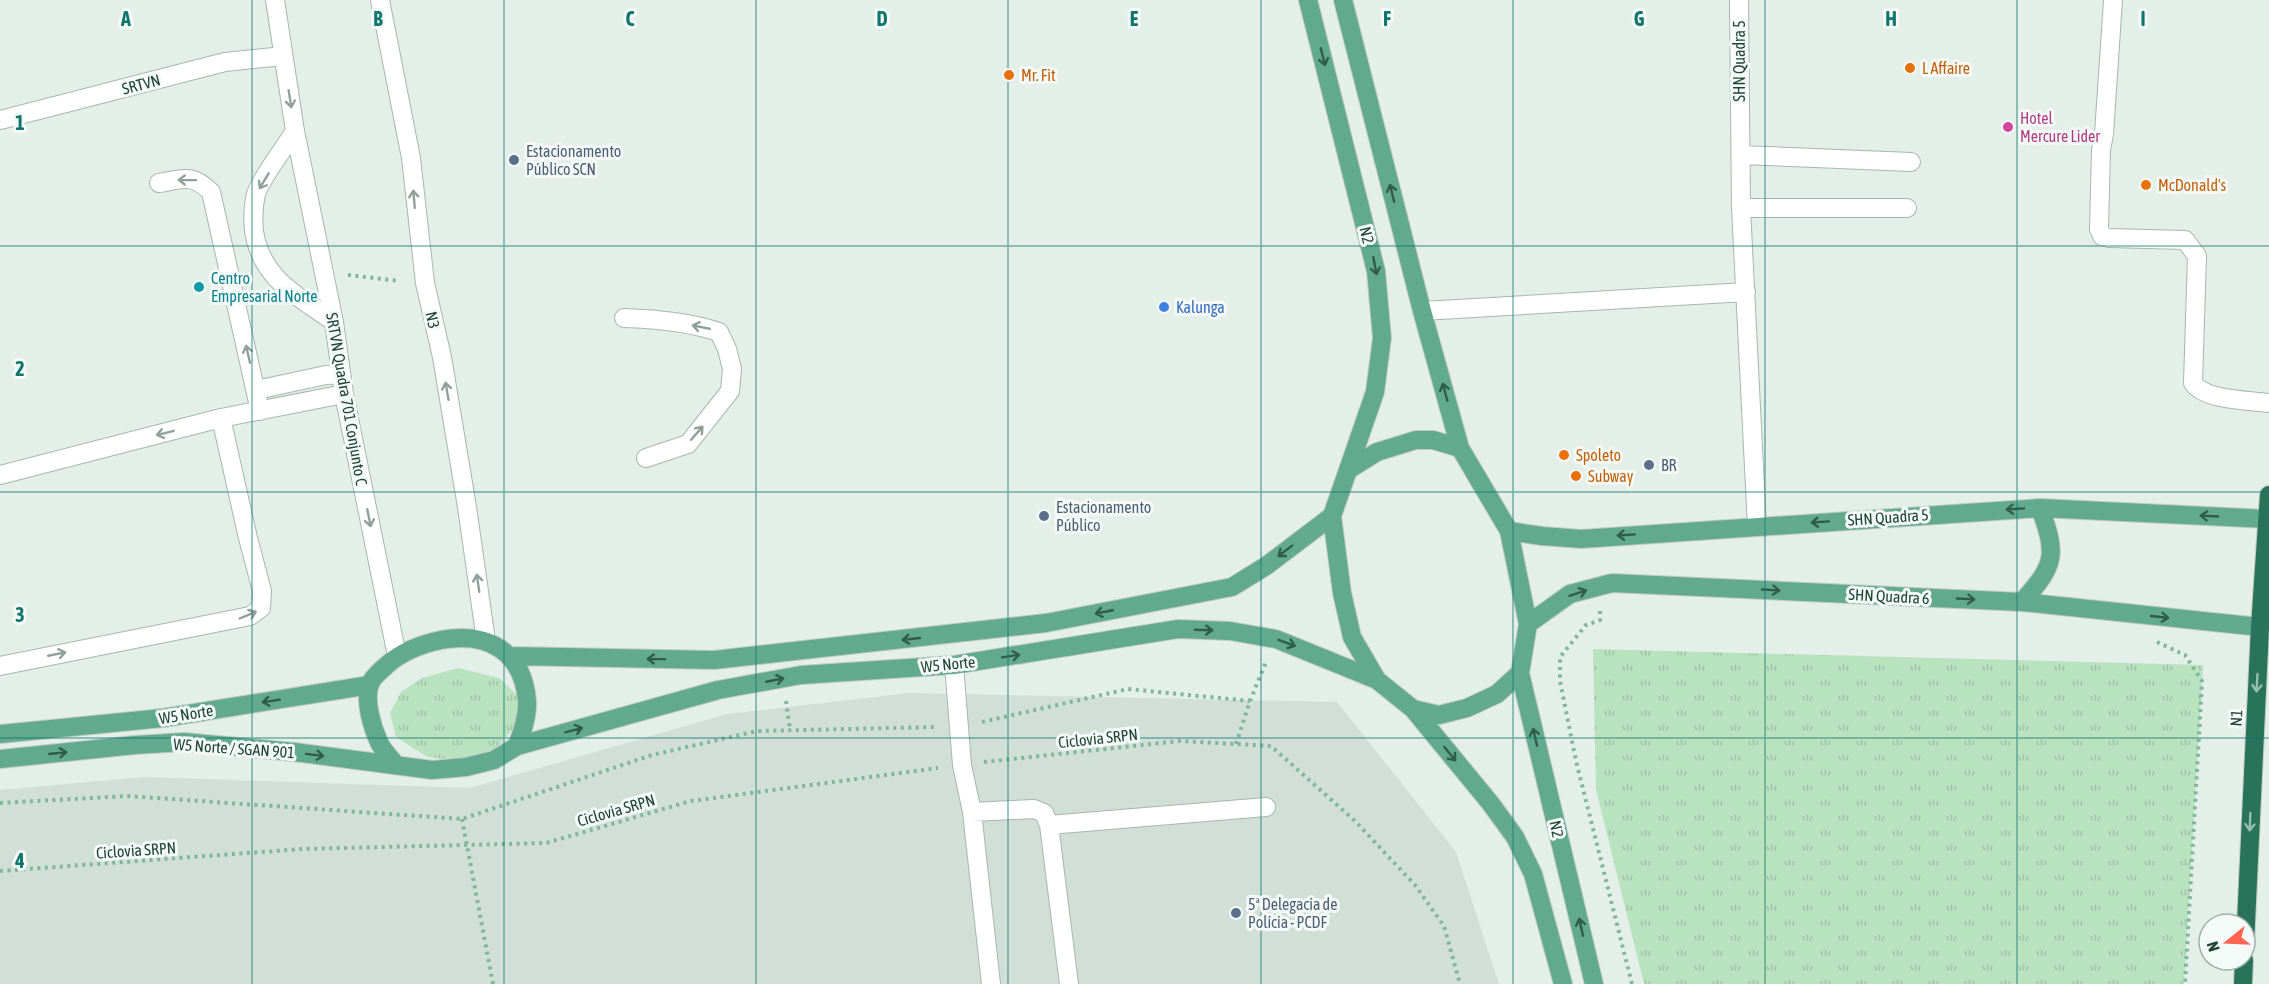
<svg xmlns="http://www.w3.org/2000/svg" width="2269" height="984" viewBox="0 0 2269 984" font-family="'Asap Condensed',sans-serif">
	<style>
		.built { fill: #d1dfd7 }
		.grass { fill: url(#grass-tufts) }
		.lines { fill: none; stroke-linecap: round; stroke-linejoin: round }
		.minor-casing { stroke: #a5b8af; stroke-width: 20 }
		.major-casing { stroke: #c1cac6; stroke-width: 20 }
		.highway-casing { stroke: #c1cac6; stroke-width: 20 }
		.path { stroke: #80b69e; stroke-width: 4; stroke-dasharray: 3 4.5; stroke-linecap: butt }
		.minor { stroke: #fff; stroke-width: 18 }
		.major { stroke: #62aa8d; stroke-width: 18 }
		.highway { stroke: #287359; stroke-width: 18 }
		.oneway { stroke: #305d4b }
		.oneway2 { stroke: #90a19a }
		.oneway3 { stroke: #98bdb0 }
		.grid { fill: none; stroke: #0f766e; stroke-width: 1.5; stroke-opacity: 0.55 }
		.food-dot { fill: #e8710a; stroke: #f4faf7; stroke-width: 2 }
		.hotel-dot { fill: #d1479c; stroke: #f4faf7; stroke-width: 2 }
		.service-dot { fill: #5c6f8a; stroke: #f4faf7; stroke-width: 2 }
		.culture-dot { fill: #0f9aa8; stroke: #f4faf7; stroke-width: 2 }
		.shop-dot { fill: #3f7fe0; stroke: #f4faf7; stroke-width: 2 }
		.labels { text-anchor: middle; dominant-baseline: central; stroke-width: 6; stroke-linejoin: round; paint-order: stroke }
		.street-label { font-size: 16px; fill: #204335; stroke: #f4faf7 }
		.food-label { font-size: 16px; fill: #c56008; stroke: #f4faf7; text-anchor: start }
		.hotel-label { font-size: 16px; fill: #b23c85; stroke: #f4faf7; text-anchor: start }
		.service-label { font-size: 16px; fill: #4e5e75; stroke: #f4faf7; text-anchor: start }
		.culture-label { font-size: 16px; fill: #0d838f; stroke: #f4faf7; text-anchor: start }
		.shop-label { font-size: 16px; fill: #366cbe; stroke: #f4faf7; text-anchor: start }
		.grid-label { font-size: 20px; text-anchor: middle; font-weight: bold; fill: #0f766e; stroke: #f4faf7; stroke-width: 6; stroke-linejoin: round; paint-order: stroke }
	</style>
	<defs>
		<pattern id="grass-tufts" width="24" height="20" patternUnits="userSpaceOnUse" patternTransform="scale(1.5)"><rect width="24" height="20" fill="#b9e2bf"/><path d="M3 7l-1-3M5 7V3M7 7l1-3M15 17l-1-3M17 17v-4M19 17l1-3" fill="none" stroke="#9fc3a5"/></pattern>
	</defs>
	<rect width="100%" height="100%" fill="#e3efe8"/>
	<path class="built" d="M 909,693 L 1337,702 L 1456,852 L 1499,984 L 0,984 L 0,790 L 143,777 L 470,788 L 727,714 Z"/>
	<path class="grass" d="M 1593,649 L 2203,665 L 2184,984 L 1644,984 L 1596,790 Z
		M 458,668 L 499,678 L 518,696 L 517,724 L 498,747 L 464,761 L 427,757 L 396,737 L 390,713 L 401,692 L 422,678 Z"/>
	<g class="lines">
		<g class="minor-casing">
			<path id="minor" d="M 275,0 L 295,131 L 334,322 L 344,394 L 397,656
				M 380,0 L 411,158 L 425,283 L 442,357 L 467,507 L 486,641
				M 1739,0 L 1741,208 L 1907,208
				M 2113,0 L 2104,134 L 2101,150 L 2099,229 L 2102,236 L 2109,238 L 2185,240 L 2197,256 L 2193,383 C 2206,401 2248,400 2269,403
				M 0,120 L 225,62 L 283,56
				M 295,131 C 285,147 261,178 256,194 C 253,206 253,220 254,231 C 261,279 298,296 334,322
				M 1741,155 L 1911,162
				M 159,183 C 183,179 192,173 211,192 L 260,411
				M 1741,208 L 1757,527
				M 1422,311 L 1746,292
				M 624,318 C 656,319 689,322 719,332 L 727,349 L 732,369 L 730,391 L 688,444 L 646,458
				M 256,390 L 326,375 L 341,374
				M 0,475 L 221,418 L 344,394
				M 954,665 L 962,765 L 972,812 L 991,984
				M 0,666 L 250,616 L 261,608 L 262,591 L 248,538 L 221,418
				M 972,812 L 1034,809 L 1044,813 L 1049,825 L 1069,984
				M 1049,825 L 1266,807"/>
		</g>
		<g class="major-casing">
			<path id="major" d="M 1308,0 L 1376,271 L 1382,338 L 1375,392 L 1348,470
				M 1343,0 L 1422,311 L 1460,448
				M 1509,531 L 1542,536 L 1581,539 L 2040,508 L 2268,519
				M 2022,602 C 2056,564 2057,555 2040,508
				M 1528,624 L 1570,594 L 1612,583 L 2022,602 L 2260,627
				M 512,656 L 714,660 L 1046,623 L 1232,587 L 1266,566 L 1332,516
				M 1520,673 L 1497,694 L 1467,708 L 1439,715 L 1413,709 L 1377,680 L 1352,637 L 1342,593 L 1332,516 L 1348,470 L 1377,452 L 1416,440 L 1433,440 L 1460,448 L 1509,531 L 1528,624 L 1520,673 L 1594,984
				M 1413,709 L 1491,804 L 1515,837 L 1533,874 L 1563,984
				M 0,734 L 163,718 L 370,685
				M 0,759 L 135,745 L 184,742 L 294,752 L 432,770 L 466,767 L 494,760 L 517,746 L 718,690 L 801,675 L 954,665 L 1178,629 L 1230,631 L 1276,639 L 1377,680
				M 395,764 C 390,757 382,750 379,742 C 372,727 364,700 370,684 C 373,676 382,670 388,664 C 403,651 422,644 441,640 C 488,631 523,652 527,701 C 528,716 522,732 517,746"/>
		</g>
		<g class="highway-casing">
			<path id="highway" d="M 2245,944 L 2260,627 L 2269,495
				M 2243,984 L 2244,960"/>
		</g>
		<path class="path" d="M 348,275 L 400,281
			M 1600,611 L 1600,620 L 1586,625 L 1560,657 L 1560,681 L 1576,761 L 1632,984
			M 2157,642 L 2185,655 L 2202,681 L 2185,984
			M 786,701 L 790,730
			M 982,722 L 1128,689 L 1250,701
			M 1236,744 L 1250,701 L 1266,662
			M 984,762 L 1180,741 L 1271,746 L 1355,821 L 1415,885 L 1444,926 L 1460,984
			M 0,803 L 127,796 L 462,819 L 652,755 L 757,731 L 936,727
			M 462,819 L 493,984
			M 0,871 L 302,849 L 546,843 L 691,801 L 938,768"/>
		<use href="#minor" class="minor"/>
		<use href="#major" class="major"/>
		<use href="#highway" class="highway"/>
	</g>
	<defs><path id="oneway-shaft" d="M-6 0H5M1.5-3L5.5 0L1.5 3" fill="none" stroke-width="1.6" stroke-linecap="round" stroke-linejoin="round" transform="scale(1.5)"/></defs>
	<g class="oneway">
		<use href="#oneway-shaft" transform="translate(1323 57) rotate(76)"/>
		<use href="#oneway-shaft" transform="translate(1392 193) rotate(-104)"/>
		<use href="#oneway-shaft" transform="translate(1375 266) rotate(79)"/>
		<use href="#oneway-shaft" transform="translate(1445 392) rotate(-105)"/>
		<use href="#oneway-shaft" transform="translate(2015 509) rotate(176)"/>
		<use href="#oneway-shaft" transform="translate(2209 516) rotate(-177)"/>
		<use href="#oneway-shaft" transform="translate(1820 522) rotate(176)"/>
		<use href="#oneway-shaft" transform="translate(1626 535) rotate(176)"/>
		<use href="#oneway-shaft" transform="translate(1285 551) rotate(143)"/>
		<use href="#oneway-shaft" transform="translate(1771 590) rotate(3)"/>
		<use href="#oneway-shaft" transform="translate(1578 593) rotate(-18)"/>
		<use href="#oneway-shaft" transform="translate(1966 599) rotate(3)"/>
		<use href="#oneway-shaft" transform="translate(1104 612) rotate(169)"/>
		<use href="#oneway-shaft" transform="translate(2160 617) rotate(6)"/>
		<use href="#oneway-shaft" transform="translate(1204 630) rotate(2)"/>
		<use href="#oneway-shaft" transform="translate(911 639) rotate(174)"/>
		<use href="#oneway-shaft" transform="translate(1287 643) rotate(20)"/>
		<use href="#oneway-shaft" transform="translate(1011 656) rotate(-9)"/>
		<use href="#oneway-shaft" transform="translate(656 659) rotate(-179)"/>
		<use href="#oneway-shaft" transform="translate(775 680) rotate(-11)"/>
		<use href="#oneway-shaft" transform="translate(271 701) rotate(171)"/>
		<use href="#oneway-shaft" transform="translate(574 730) rotate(-15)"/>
		<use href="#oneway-shaft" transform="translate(1535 737) rotate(-103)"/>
		<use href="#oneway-shaft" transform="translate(58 753) rotate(-6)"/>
		<use href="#oneway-shaft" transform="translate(1450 754) rotate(51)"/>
		<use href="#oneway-shaft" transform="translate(315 755) rotate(7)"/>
		<use href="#oneway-shaft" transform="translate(1581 927) rotate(-103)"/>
	</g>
	<g class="oneway2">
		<use href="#oneway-shaft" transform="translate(290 99) rotate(81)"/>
		<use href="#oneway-shaft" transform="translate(187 180) rotate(-179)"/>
		<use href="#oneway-shaft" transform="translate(264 181) rotate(121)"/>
		<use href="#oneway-shaft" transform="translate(414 199) rotate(-95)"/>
		<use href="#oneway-shaft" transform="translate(701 327) rotate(-169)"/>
		<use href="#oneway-shaft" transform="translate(248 354) rotate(-103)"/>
		<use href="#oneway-shaft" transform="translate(447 391) rotate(-100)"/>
		<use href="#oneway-shaft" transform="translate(165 433) rotate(166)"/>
		<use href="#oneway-shaft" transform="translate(697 433) rotate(-49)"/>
		<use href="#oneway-shaft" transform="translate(369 518) rotate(79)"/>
		<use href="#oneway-shaft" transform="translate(478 583) rotate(-98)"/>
		<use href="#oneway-shaft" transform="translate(248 615) rotate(-23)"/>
		<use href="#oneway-shaft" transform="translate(57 654) rotate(-11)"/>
	</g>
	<g class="oneway3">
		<use href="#oneway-shaft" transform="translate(2257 683) rotate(93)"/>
		<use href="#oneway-shaft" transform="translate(2250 822) rotate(92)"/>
	</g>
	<path class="grid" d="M 252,0 L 252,984M 504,0 L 504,984M 756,0 L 756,984M 1008,0 L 1008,984M 1261,0 L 1261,984M 1513,0 L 1513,984M 1765,0 L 1765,984M 2017,0 L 2017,984M 0,246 L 2269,246M 0,492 L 2269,492M 0,738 L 2269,738"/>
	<g class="food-dot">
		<circle cx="1910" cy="68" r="6"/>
		<circle cx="1009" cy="75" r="6"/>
		<circle cx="2146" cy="185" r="6"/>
		<circle cx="1564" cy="455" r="6"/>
		<circle cx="1576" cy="476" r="6"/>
	</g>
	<circle class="hotel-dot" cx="2008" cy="127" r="6"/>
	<g class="service-dot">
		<circle cx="514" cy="160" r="6"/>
		<circle cx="1649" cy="465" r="6"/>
		<circle cx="1044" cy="516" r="6"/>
		<circle cx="1236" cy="913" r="6"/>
	</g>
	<circle class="culture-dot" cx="199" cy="287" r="6"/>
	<circle class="shop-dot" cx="1164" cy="307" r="6"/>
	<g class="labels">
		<g class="street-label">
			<text transform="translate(1739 61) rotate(-90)">SHN Quadra 5</text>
			<text transform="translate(141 84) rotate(-15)">SRTVN</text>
			<text transform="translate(1367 235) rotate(76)">N2</text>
			<text transform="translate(433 320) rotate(77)">N3</text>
			<text transform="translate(347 399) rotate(80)">SRTVN Quadra 701 Conjunto C</text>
			<text transform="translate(1888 517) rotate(-4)">SHN Quadra 5</text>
			<text transform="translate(1889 596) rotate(3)">SHN Quadra 6</text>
			<text transform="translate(948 664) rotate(-6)">W5 Norte</text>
			<text transform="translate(186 714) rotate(-9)">W5 Norte</text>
			<text transform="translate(2236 718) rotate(-87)">N1</text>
			<text transform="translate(1098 738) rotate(-6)">Ciclovia SRPN</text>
			<text transform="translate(234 748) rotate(4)">W5 Norte / SGAN 901</text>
			<text transform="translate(616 810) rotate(-16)">Ciclovia SRPN</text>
			<text transform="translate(1557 829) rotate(77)">N2</text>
			<text transform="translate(136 850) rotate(-4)">Ciclovia SRPN</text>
		</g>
		<g class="food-label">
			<text x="1922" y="68">L Affaire</text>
			<text x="1021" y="75">Mr. Fit</text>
			<text x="2158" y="185">McDonald's</text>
			<text x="1576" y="455">Spoleto</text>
			<text x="1588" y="476">Subway</text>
		</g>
		<g class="hotel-label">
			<text x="2020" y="118">Hotel<tspan x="2020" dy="18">Mercure Lider</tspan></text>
		</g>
		<g class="service-label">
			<text x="526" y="151">Estacionamento<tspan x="526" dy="18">Público SCN</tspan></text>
			<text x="1661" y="465">BR</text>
			<text x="1056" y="507">Estacionamento<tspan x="1056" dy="18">Público</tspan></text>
			<text x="1248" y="904">5ª Delegacia de<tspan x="1248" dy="18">Polícia - PCDF</tspan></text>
		</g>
		<g class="culture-label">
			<text x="211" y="278">Centro<tspan x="211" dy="18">Empresarial Norte</tspan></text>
		</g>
		<g class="shop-label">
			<text x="1176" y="307">Kalunga</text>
		</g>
	</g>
	<g class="grid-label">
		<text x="126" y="26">A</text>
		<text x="378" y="26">B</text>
		<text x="630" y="26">C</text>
		<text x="882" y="26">D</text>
		<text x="1134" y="26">E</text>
		<text x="1387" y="26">F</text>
		<text x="1639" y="26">G</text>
		<text x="1891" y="26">H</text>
		<text x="2143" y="26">I</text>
		<text x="20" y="130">1</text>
		<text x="20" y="376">2</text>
		<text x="20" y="622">3</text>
		<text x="20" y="868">4</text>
	</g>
	<g transform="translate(2227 942) rotate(252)"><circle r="28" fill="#f4faf7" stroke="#9fb1a9" stroke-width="1.5"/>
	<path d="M0-4.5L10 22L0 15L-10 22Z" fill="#ff6451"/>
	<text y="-9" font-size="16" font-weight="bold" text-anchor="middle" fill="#204335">N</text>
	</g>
</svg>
